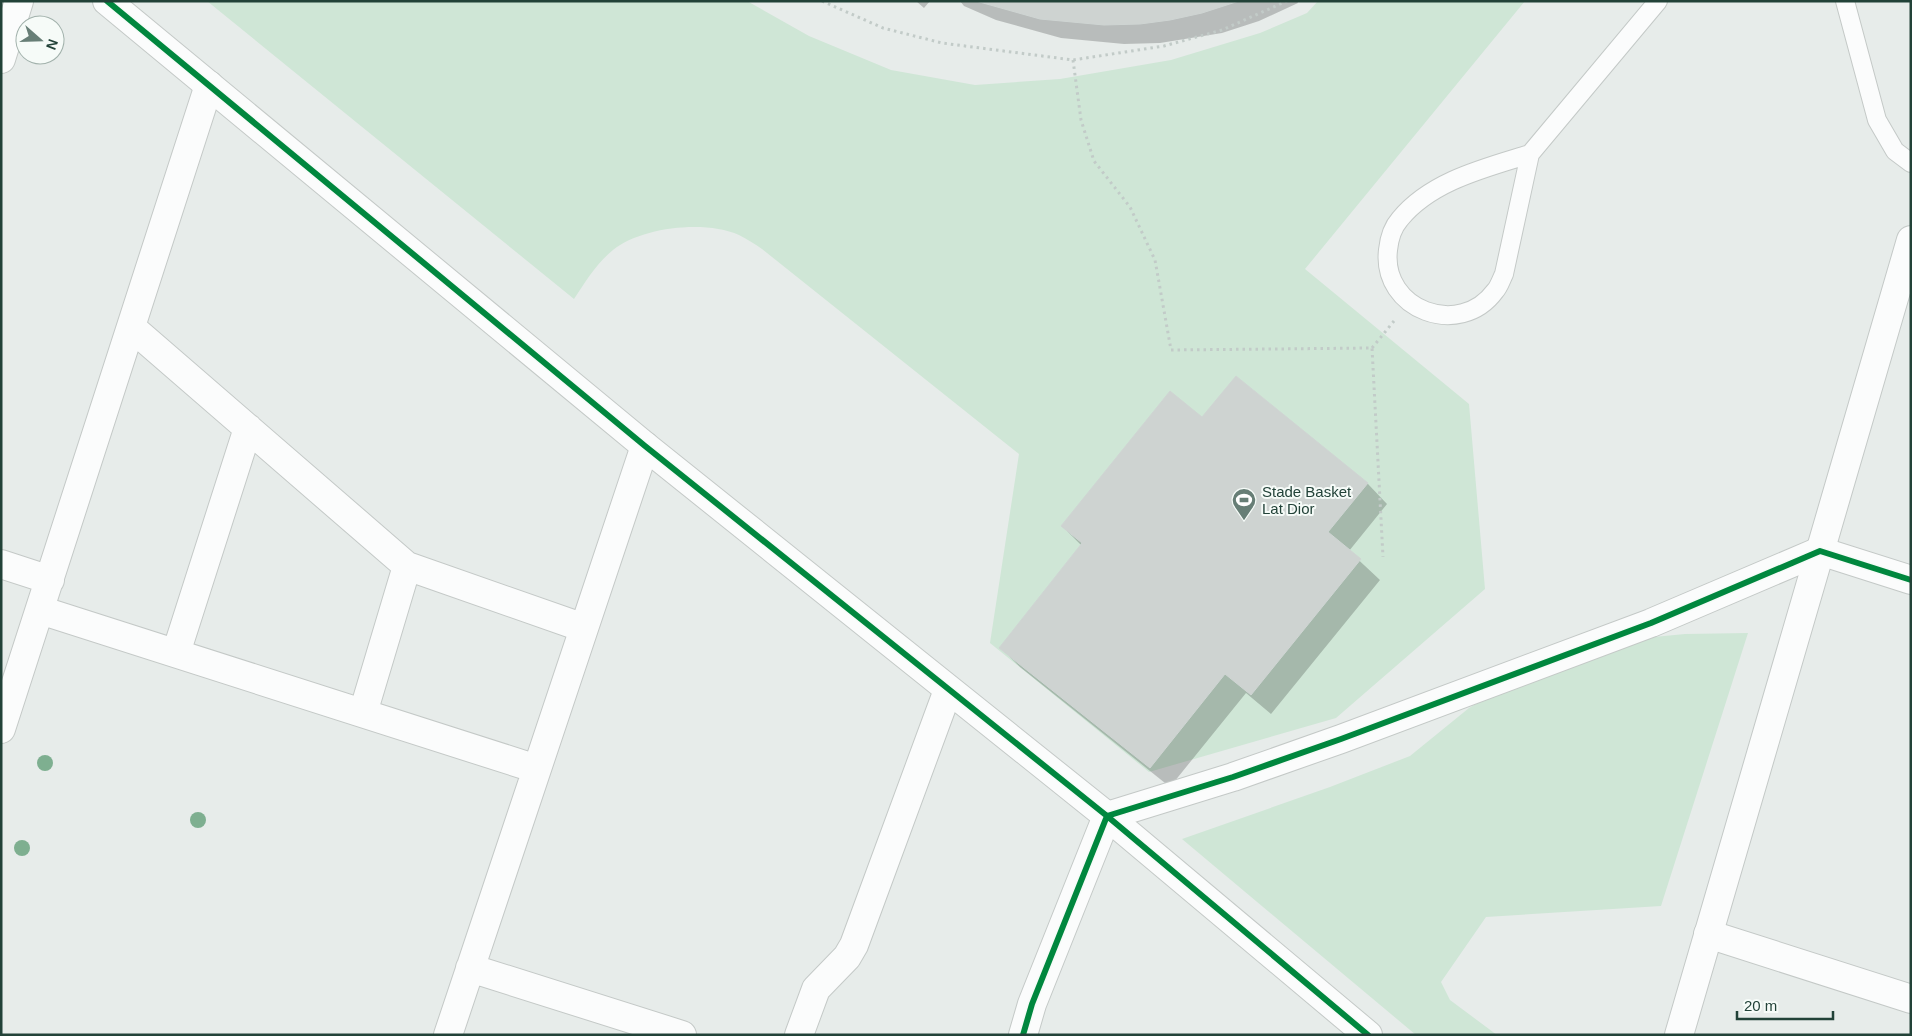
<svg xmlns="http://www.w3.org/2000/svg" width="1912" height="1036" viewBox="0 0 1912 1036" font-family="Arial,sans-serif">
	<style>
		.green { fill: #cfe6d6 }
		.shadow { fill: #0003 }
		.building { fill: #ced3d1; stroke: #cfd5d3 }
		.lines { fill: none; stroke-linecap: round; stroke-linejoin: round }
		.service-casing { stroke: #c4c9c7; stroke-width: 20 }
		.minor-casing { stroke: #c4c9c7; stroke-width: 30 }
		.tertiary-casing { stroke: #c4c9c7; stroke-width: 30 }
		.path { stroke: #c2cbc8; stroke-width: 3; stroke-dasharray: 2.5 4; stroke-linecap: butt }
		.service { stroke: #fbfcfc; stroke-width: 18 }
		.minor { stroke: #fbfcfc; stroke-width: 28 }
		.tertiary { stroke: #fbfcfc; stroke-width: 28 }
		.cycleway-casing { stroke: #f6fbf8; stroke-width: 9 }
		.cycleway { stroke: #00873e; stroke-width: 6 }
		.tree { fill: #7eaf90 }
		.labels { text-anchor: middle; dominant-baseline: central; stroke-width: 4; stroke-linejoin: round; paint-order: stroke }
		.poi-label { font-size: 15px; fill: #224238; stroke: #f6fbf8; text-anchor: start }
	</style>
	<rect width="100%" height="100%" fill="#e7ecea"/>
	<path class="green" d="M 207,1 L 747,1 L 809,36 L 891,70 L 975,85 L 1060,79 L 1171,60 L 1260,33 L 1307,13 L 1318,1 L 1525,1 L 1305,269 L 1469,404 L 1485,589 L 1336,718 L 1149,772 L 990,643 L 1019,454 L 762,249 C 755,244 747,239 739,235 C 705,220 642,227 613,250 C 596,264 586,281 574,299 Z
		M 1748,633 L 1661,906 L 1486,917 L 1441,982 L 1450,1000 L 1497,1035 L 1416,1035 L 1182,839 L 1330,787 L 1410,756 L 1469,708 L 1547,663 L 1602,642 L 1685,634 Z"/>
	<path class="shadow" d="M 916,1 L 930,1 L 924,8 Z
		M 960,1 L 1297,1 L 1298,3 L 1259,21 L 1222,33 L 1160,43 L 1124,44 L 1061,38 L 996,20 L 964,6 Z
		M 1236,378 L 1368,484 L 1387,504 L 1349,551 L 1380,580 L 1271,714 L 1246,693 L 1170,787 L 1020,667 L 1001,648 L 1082,546 L 1062,526 L 1203,419 Z"/>
	<path class="building" d="M 976,1 L 1239,1 L 1202,13 L 1170,20 L 1140,24 L 1104,25 L 1040,19 Z
		M 1236,376 L 1368,483 L 1328,532 L 1361,559 L 1251,695 L 1225,674 L 1150,768 L 999,648 L 1082,543 L 1061,526 L 1170,391 L 1202,417 Z"/>
	<g class="lines">
		<g class="service-casing">
			<path id="service" d="M 1845,1 L 1877,120 L 1895,151 L 1911,163
				M 1530,154 C 1485,168 1431,181 1400,219 C 1392,228 1389,240 1388,250 C 1381,310 1460,339 1495,291 C 1499,287 1501,280 1504,274 L 1530,154 L 1658,1"/>
		</g>
		<g class="minor-casing">
			<path id="minor" d="M 1,59 L 19,1
				M 131,327 L 407,566 L 584,628
				M 1,564 L 50,580
				M 40,610 L 537,769
				M 176,653 L 248,428
				M 363,713 L 407,566
				M 1,729 L 209,85
				M 1708,934 L 1911,999
				M 470,968 L 682,1035
				M 448,1035 L 645,446
				M 799,1035 L 816,989 L 847,957 L 854,945 L 948,690
				M 1023,1035 L 1032,1004 L 1107,816 L 1233,777 L 1341,739 L 1651,623 L 1820,551 L 1911,580"/>
		</g>
		<g class="tertiary-casing">
			<path id="tertiary" d="M 107,1 L 645,446 L 1107,816 L 1368,1035
				M 1679,1035 L 1911,240"/>
		</g>
		<path class="path" d="M 822,1 L 883,28 L 942,43 L 1073,60 L 1164,46 L 1222,30 L 1287,1
			M 1073,60 L 1081,120 L 1094,161 L 1130,207 L 1155,260 L 1171,350 L 1372,348 L 1383,557
			M 1372,348 L 1394,321"/>
		<use href="#service" class="service"/>
		<use href="#minor" class="minor"/>
		<use href="#tertiary" class="tertiary"/>
		<g class="cycleway-casing">
			<path id="cycleway" d="M 107,1 L 645,446 L 1107,816 L 1368,1035
				M 1023,1035 L 1032,1004 L 1107,816 L 1233,777 L 1341,739 L 1651,623 L 1820,551 L 1911,580"/>
		</g>
		<use href="#cycleway" class="cycleway"/>
	</g>
	<g class="tree">
		<circle cx="45" cy="763" r="8"/>
		<circle cx="198" cy="820" r="8"/>
		<circle cx="22" cy="848" r="8"/>
	</g>
	<defs>
		<g id="stadium-pin" transform="scale(1.25)"><path d="M0 17L-7.5 6A9.5 9.5 0 1 1 7.5 6Z" fill="#677e76" stroke="#f6fbf8"/><path d="M0-5a6.5 5 0 1 0 0 10a6.5 5 0 1 0 0-10ZM-3.5-1.8h7v3.6h-7Z" fill="#fff"/></g>
	</defs>
	<g fill-rule="evenodd">
		<use href="#stadium-pin" x="1244" y="500"/>
	</g>
	<g class="labels">
		<g class="poi-label">
			<text x="1262" y="491">Stade Basket<tspan x="1262" dy="17">Lat Dior</tspan></text>
		</g>
	</g>
	<rect width="1912" height="1036" fill="none" stroke="#224238" stroke-width="5"/>
	<g transform="translate(40 40) rotate(110)"><circle r="24" fill="#f6fbf8" stroke="#a1b1ab"/>
	<path d="M0-4L9 19L0 12L-9 19Z" fill="#677e76"/>
	<text y="-8" font-size="14" font-weight="bold" text-anchor="middle" fill="#224238">N</text>
	</g>
	<path d="M1737 1011v8h96v-8" fill="none" stroke="#224238" stroke-width="2.5"/>
	<text x="1744" y="1011" font-size="15" fill="#224238" stroke="#f6fbf8" stroke-width="4" paint-order="stroke">20 m</text>
</svg>
